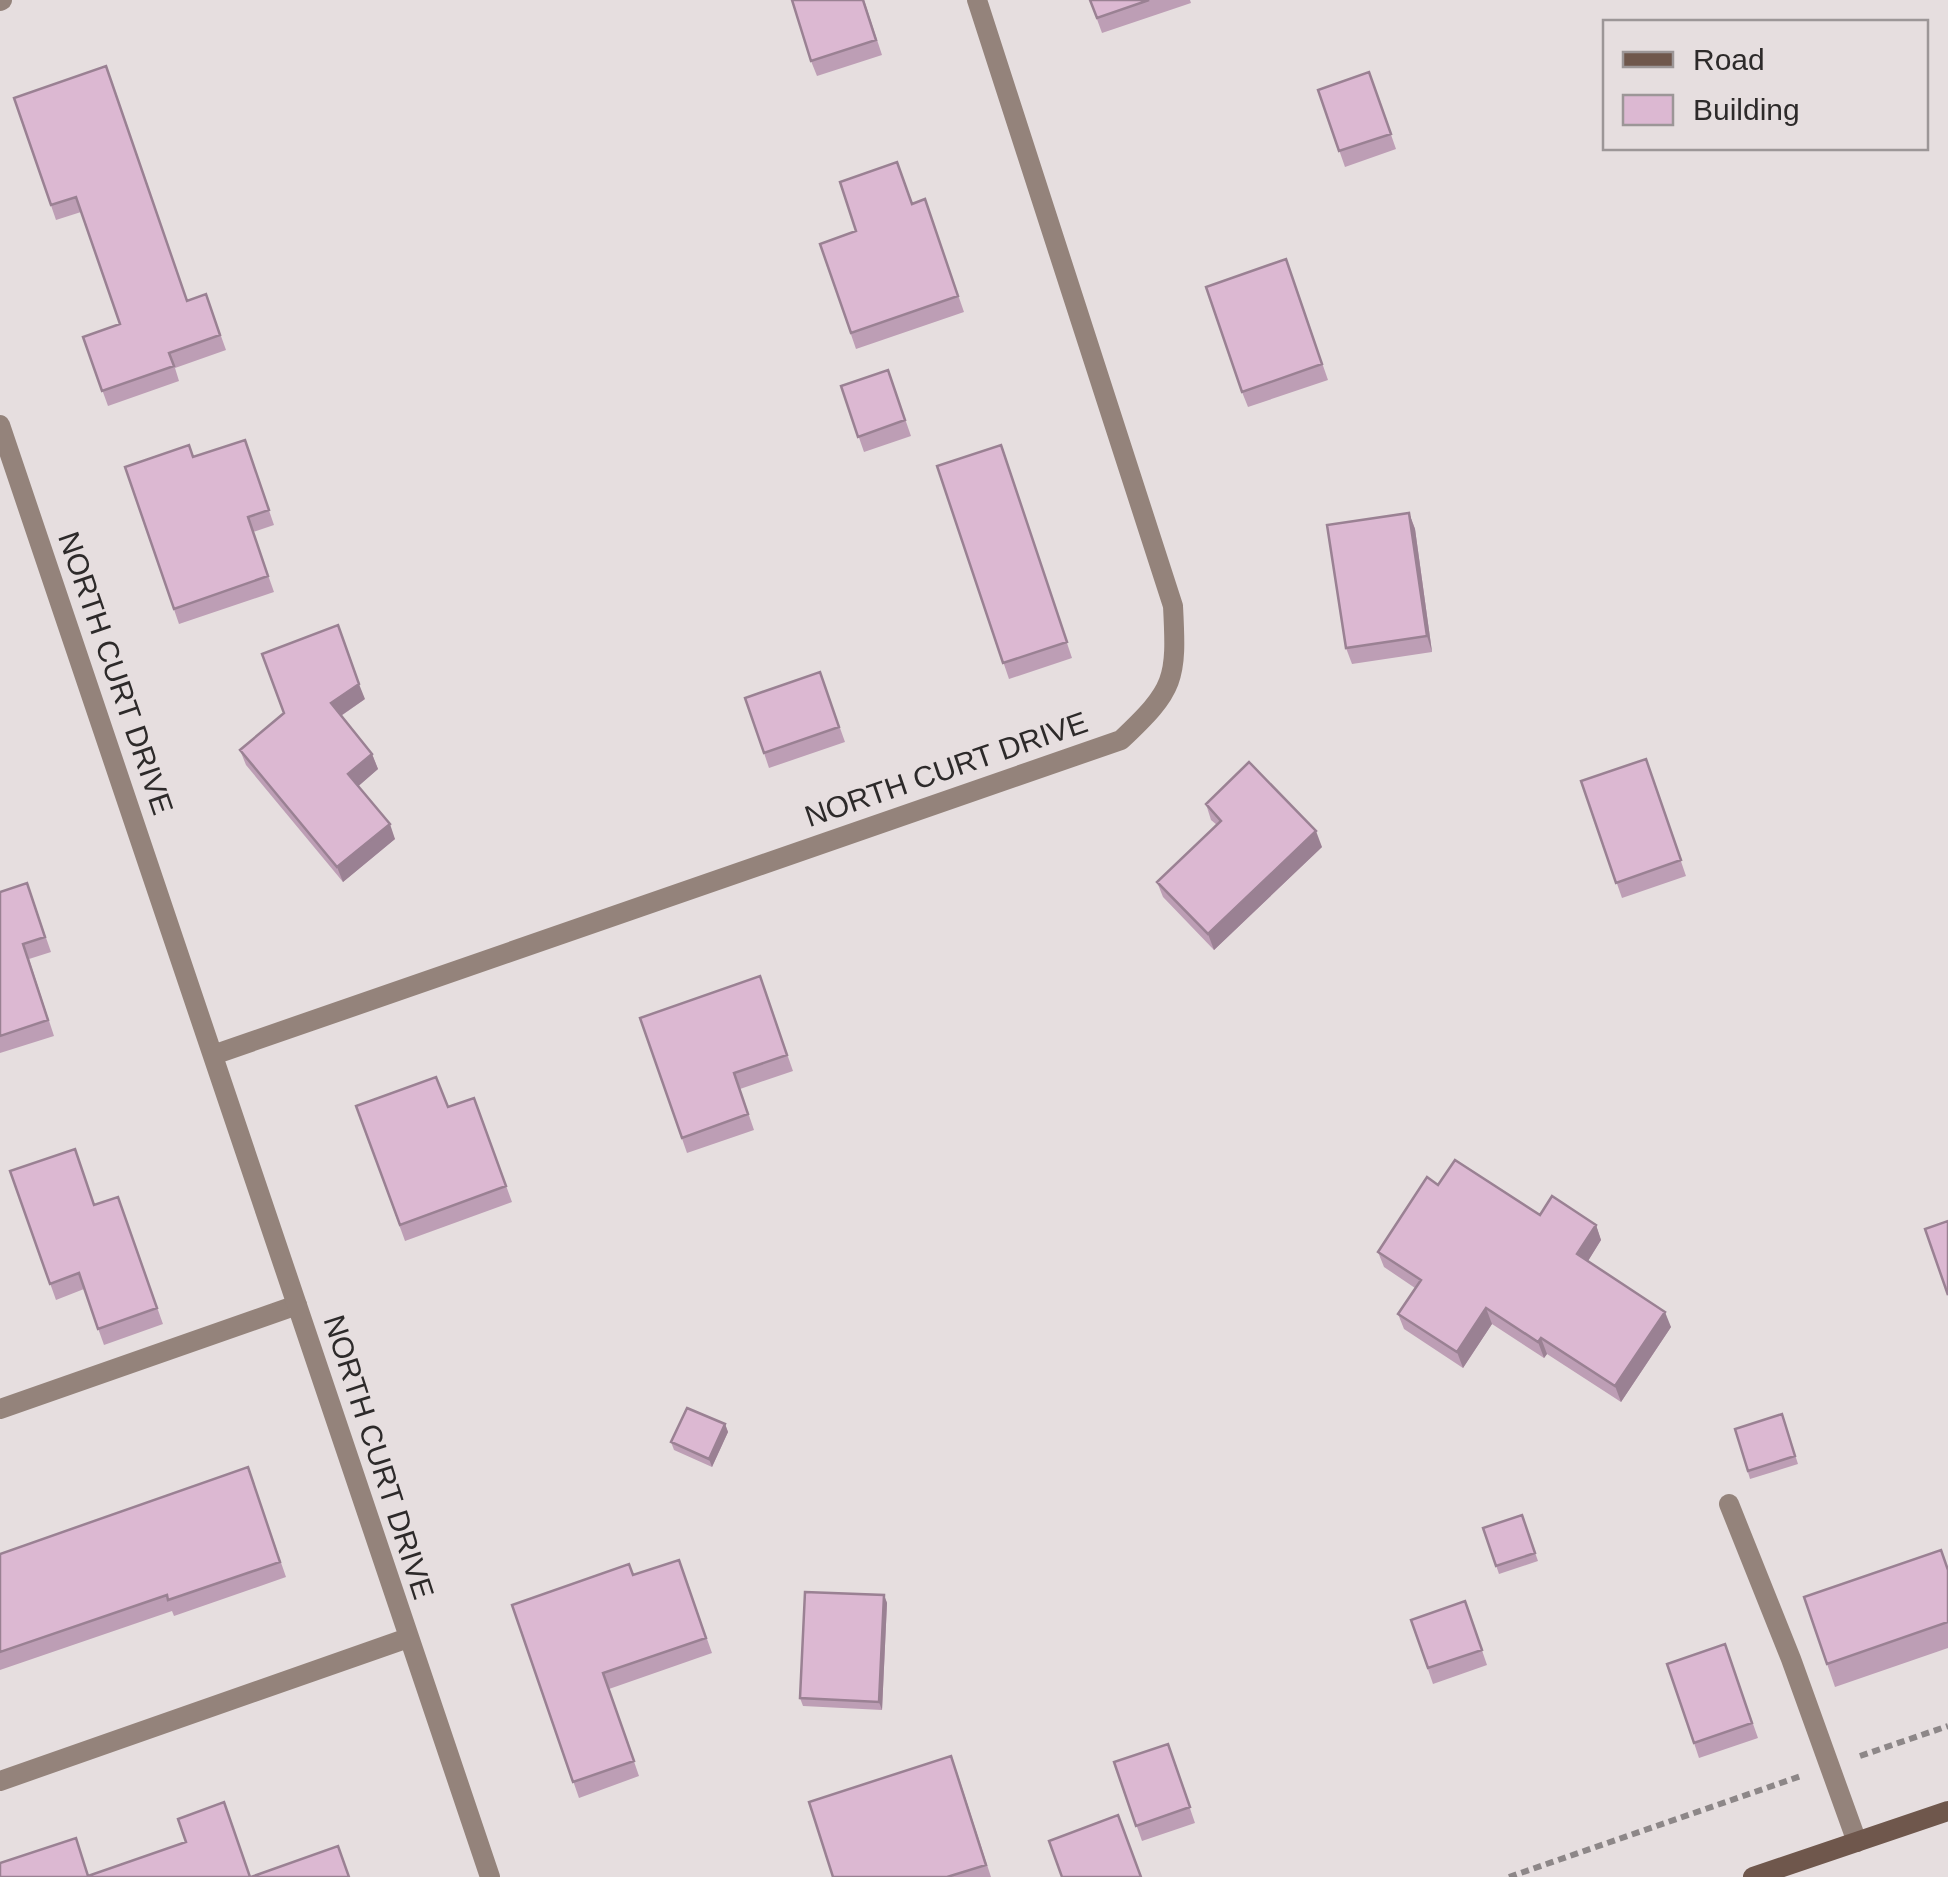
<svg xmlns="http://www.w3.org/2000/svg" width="1948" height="1877" viewBox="0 0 1948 1877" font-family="Arial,sans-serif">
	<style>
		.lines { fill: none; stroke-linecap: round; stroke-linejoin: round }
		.path { stroke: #8d8788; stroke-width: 6; stroke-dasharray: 8 5; stroke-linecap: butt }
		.lane { stroke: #94837b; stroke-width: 20 }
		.street { stroke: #94837b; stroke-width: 20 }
		.secondary { stroke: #6f574c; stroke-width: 20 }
		.wall { fill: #bd9eb5 }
		.shaded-wall { fill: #9a8193 }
		.building { fill: #dcb8d2; stroke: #9a8193; stroke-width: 2.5 }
		.labels { text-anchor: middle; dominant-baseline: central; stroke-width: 8; stroke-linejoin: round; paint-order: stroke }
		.street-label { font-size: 30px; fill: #2d2a2a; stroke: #e6dedf }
	</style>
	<rect width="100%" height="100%" fill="#e6dedf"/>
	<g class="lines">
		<path class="path" d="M 1860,1756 L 1948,1726
			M 1509,1877 L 1801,1776"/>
		<path class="lane" d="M 0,1409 L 297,1305
			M 1729,1504 L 1791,1659 L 1857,1842"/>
		<path class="street" d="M 0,1 L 2,0
			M 0,425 L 490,1877
			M 213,1055 L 1121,740 C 1175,689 1177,680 1173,606 L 977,0
			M 0,1781 L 408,1638"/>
		<path class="secondary" d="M 1753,1877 L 1948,1811"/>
	</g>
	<path class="wall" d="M 864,0 L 882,55 L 817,76 L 811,61 Z
		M 1090,0 L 1190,0 L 1191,3 L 1102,33 Z
		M 1369,72 L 1396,149 L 1345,167 L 1318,90 Z
		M 14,98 L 187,301 L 206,294 L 226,350 L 175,368 L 179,381 L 108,406 L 83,337 L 120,324 L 81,212 L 56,220 Z
		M 925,199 L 964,312 L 856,349 L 820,244 L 856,231 L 912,204 Z
		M 1286,259 L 1328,380 L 1248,407 L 1242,392 Z
		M 888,370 L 911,436 L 864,452 L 841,386 Z
		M 245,440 L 274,525 L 253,532 L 274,592 L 179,624 L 125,467 L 193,457 Z
		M 1001,445 L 1072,658 L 1009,679 L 937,466 Z
		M 1409,513 L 1415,529 L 1432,652 L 1352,664 L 1346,648 Z
		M 820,672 L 845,742 L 769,768 L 764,753 Z
		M 365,699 L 341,716 L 372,754 L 378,769 L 358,786 L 395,839 L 343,882 L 246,765 L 240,750 Z
		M 1646,759 L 1686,876 L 1622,898 L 1581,781 Z
		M 1206,804 L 1322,847 L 1214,950 L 1163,897 L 1157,882 L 1217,825 L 1211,820 Z
		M 27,883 L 51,952 L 29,959 L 54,1036 L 0,1053 L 0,892 Z
		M 760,976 L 793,1071 L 740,1089 L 754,1130 L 687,1153 L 640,1018 Z
		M 474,1098 L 512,1202 L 405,1241 L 356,1106 L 448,1107 Z
		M 10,1171 L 94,1205 L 118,1197 L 163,1324 L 104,1345 L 84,1289 L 56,1300 Z
		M 1438,1185 L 1540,1215 L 1596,1225 L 1601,1240 L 1588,1261 L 1671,1327 L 1621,1402 L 1547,1354 L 1544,1358 L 1492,1324 L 1463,1368 L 1404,1329 L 1398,1314 L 1415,1288 L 1384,1267 L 1378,1252 Z
		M 1782,1414 L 1798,1464 L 1750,1479 L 1735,1429 Z
		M 725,1424 L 728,1432 L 712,1467 L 674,1450 L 671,1442 Z
		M 248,1467 L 286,1577 L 174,1616 L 172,1611 L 0,1670 L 0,1554 Z
		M 1522,1515 L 1538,1561 L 1499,1574 L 1483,1528 Z
		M 679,1560 L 712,1653 L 609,1689 L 639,1776 L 579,1798 L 512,1605 L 633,1575 Z
		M 1948,1569 L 1948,1648 L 1835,1687 L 1804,1597 Z
		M 884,1595 L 887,1603 L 882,1710 L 803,1706 L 800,1698 Z
		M 1465,1601 L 1487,1665 L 1433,1684 L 1411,1620 Z
		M 1725,1644 L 1758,1738 L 1699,1758 L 1694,1743 Z
		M 1168,1744 L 1195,1823 L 1142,1841 L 1114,1762 Z
		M 957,1772 L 991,1877 L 833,1877 Z"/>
	<path class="shaded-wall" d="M 1409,513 L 1415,529 L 1432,652 L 1427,636 Z
		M 359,684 L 365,699 L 336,719 L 331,703 Z
		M 372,754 L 378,769 L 354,790 L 348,774 Z
		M 390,824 L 395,839 L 343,882 L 337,867 Z
		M 1316,831 L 1322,847 L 1214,950 L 1208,934 Z
		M 1596,1225 L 1601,1240 L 1583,1269 L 1577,1254 Z
		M 1486,1308 L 1492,1324 L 1463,1368 L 1457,1352 Z
		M 1665,1312 L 1671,1327 L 1621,1402 L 1615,1386 Z
		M 1541,1338 L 1547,1354 L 1544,1358 L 1538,1342 Z
		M 725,1424 L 728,1432 L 712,1467 L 709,1459 Z
		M 884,1595 L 887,1603 L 882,1710 L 879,1702 Z"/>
	<path class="building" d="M 792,0 L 863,0 L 876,40 L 811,61 Z
		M 1090,0 L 1149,0 L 1097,18 Z
		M 106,66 L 187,301 L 206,294 L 220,335 L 169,353 L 174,366 L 102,391 L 83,337 L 120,324 L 76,197 L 51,205 L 14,98 Z
		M 1369,72 L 1391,134 L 1339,151 L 1318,90 Z
		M 897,162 L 912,204 L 925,199 L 958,296 L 851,333 L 820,244 L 856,231 L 840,182 Z
		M 1286,259 L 1322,364 L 1242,392 L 1206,287 Z
		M 888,370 L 905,420 L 858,437 L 841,386 Z
		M 245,440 L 269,510 L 248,517 L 268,576 L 174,609 L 125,467 L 189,445 L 193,457 Z
		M 1001,445 L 1067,642 L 1003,663 L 937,466 Z
		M 1409,513 L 1427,636 L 1346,648 L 1327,525 Z
		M 338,625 L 359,684 L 331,703 L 372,754 L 348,774 L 390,824 L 337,867 L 240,750 L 284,713 L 262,654 Z
		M 820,672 L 839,727 L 764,753 L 745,698 Z
		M 1646,759 L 1681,860 L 1616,883 L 1581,781 Z
		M 1249,762 L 1316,831 L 1208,934 L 1157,882 L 1221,821 L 1206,804 Z
		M 27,883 L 45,937 L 23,944 L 48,1020 L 0,1036 L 0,892 Z
		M 760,976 L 787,1055 L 734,1073 L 748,1114 L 682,1138 L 640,1018 Z
		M 436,1077 L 448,1107 L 474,1098 L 506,1186 L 400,1225 L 356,1106 Z
		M 75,1149 L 94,1205 L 118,1197 L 157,1308 L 98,1329 L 79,1273 L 50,1284 L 10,1171 Z
		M 1455,1160 L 1540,1215 L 1552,1196 L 1596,1225 L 1577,1254 L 1665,1312 L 1615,1386 L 1541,1338 L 1538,1342 L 1486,1308 L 1457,1352 L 1398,1314 L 1421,1280 L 1378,1252 L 1427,1177 L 1438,1185 Z
		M 1948,1221 L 1948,1295 L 1925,1229 Z
		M 687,1408 L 725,1424 L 709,1459 L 671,1442 Z
		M 1782,1414 L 1795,1456 L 1748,1471 L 1735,1429 Z
		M 248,1467 L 280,1562 L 168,1600 L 167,1595 L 0,1652 L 0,1554 Z
		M 1522,1515 L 1535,1553 L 1496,1566 L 1483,1528 Z
		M 1941,1550 L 1948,1570 L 1948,1622 L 1827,1664 L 1804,1597 Z
		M 679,1560 L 706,1638 L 603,1673 L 634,1761 L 573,1782 L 512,1605 L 629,1564 L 633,1575 Z
		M 805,1592 L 884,1595 L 879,1702 L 800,1698 Z
		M 1465,1601 L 1482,1650 L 1428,1668 L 1411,1620 Z
		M 1725,1644 L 1752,1723 L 1694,1743 L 1667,1664 Z
		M 1168,1744 L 1190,1807 L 1136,1826 L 1114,1762 Z
		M 951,1756 L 986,1865 L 947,1877 L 833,1877 L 809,1802 Z
		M 224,1802 L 250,1877 L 0,1877 L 0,1863 L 76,1838 L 88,1876 L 186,1842 L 178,1819 Z
		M 1118,1815 L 1141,1877 L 1062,1877 L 1049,1841 Z
		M 338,1846 L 349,1877 L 251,1877 Z"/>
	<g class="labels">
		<g class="street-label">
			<text transform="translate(116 673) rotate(71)">NORTH CURT DRIVE</text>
			<text transform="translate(946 769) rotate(-19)">NORTH CURT DRIVE</text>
			<text transform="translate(379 1457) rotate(72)">NORTH CURT DRIVE</text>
		</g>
	</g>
	<rect x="1603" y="20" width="325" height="130" fill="#e6dedf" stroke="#9c9697" stroke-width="2.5"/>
	<rect x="1623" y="52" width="50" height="15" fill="#6f574c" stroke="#9c9697" stroke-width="2.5"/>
	<text x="1693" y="70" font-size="30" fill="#2d2a2a">Road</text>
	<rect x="1623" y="95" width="50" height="30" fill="#dcb8d2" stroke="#9c9697" stroke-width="2.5"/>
	<text x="1693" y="120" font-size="30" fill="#2d2a2a">Building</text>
</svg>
